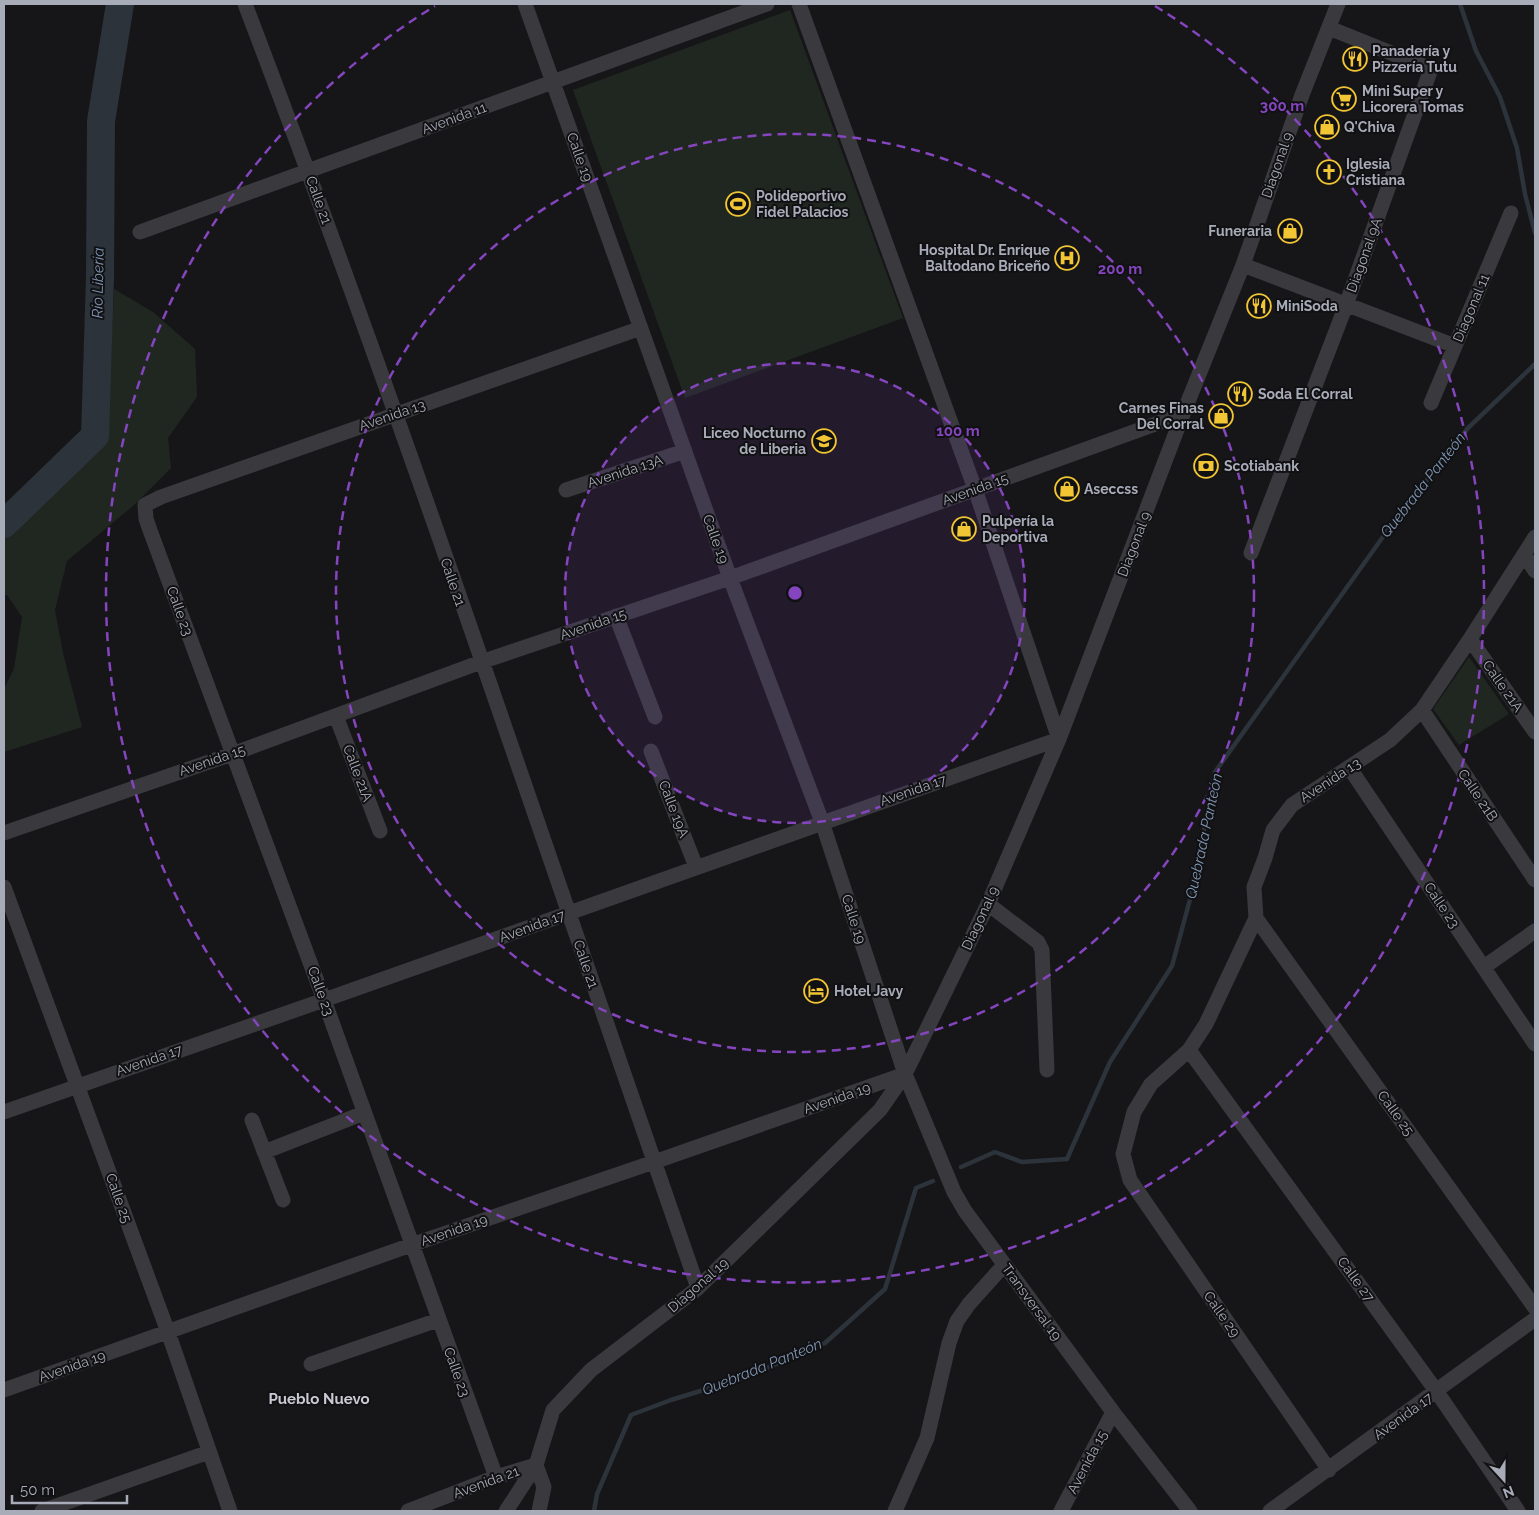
<svg xmlns="http://www.w3.org/2000/svg" width="1539" height="1515" viewBox="0 0 1539 1515" font-family="Raleway,sans-serif">
	<style>
		.green { fill: #202721 }
		.lines { fill: none; stroke-linecap: round; stroke-linejoin: round }
		.stream { stroke: #2c333b; stroke-width: 4.5 }
		.river { stroke: #2c333b; stroke-width: 28 }
		.minor { stroke: #39393e; stroke-width: 15 }
		.ring { fill: none; stroke: #8445be; stroke-width: 2.5; stroke-dasharray: 9 6 }
		.labels { text-anchor: middle; dominant-baseline: central; stroke-width: 4; stroke-linejoin: round; paint-order: stroke }
		.poi-label { font-size: 14px; font-weight: bold; fill: #a8abb8; stroke: #111113; text-anchor: start }
		.street-label { font-size: 14px; fill: #a8abb8; stroke: #111113 }
		.water-label { font-size: 15px; font-style: italic; fill: #7f95b2; stroke: #111113 }
		.neighbourhood-label { font-size: 15px; font-weight: bold; fill: #c9cad4; stroke: #111113 }
		.centre { fill: #8445be; stroke: #111113; stroke-width: 2.5 }
		.ring-label { font-size: 15px; text-anchor: middle; font-weight: bold; fill: #8445be; stroke: #111113; stroke-width: 4; stroke-linejoin: round; paint-order: stroke }
	</style>
	<rect width="100%" height="100%" fill="#161618"/>
	<path class="green" d="M 790,10 L 903,318 L 685,398 L 573,90 Z
		M 114,289 L 153,312 L 195,349 L 197,397 L 168,438 L 171,468 L 134,505 L 67,561 L 55,610 L 63,653 L 82,727 L 4,752 L 4,689 L 14,669 L 22,617 L 7,595 L 4,595 L 4,530 L 107,441 Z
		M 1469,657 L 1509,714 L 1459,745 L 1433,709 Z"/>
	<g class="lines">
		<path class="stream" d="M 1460,4 L 1476,51 L 1500,97 L 1517,148 L 1525,194 L 1535,233
			M 961,1167 L 995,1152 L 1022,1162 L 1067,1159 L 1110,1062 L 1172,966 L 1192,892 L 1215,772 L 1390,527 L 1468,428 L 1535,364
			M 594,1511 L 597,1494 L 631,1415 L 671,1400 L 746,1377 L 825,1343 L 885,1289 L 916,1188 L 933,1181"/>
		<path class="river" d="M 4,524 L 95,436 L 100,277 L 101,121 L 120,4"/>
		<path class="minor" d="M 245,4 C 407,428 549,860 698,1288
			M 525,4 L 730,578 L 822,822 L 905,1074 L 954,1192 L 965,1211 L 1113,1412 L 1190,1511
			M 799,4 L 975,489 L 1059,739
			M 140,232 L 767,4
			M 1243,265 L 1455,346
			M 1431,403 L 1511,213
			M 566,490 L 685,451
			M 1251,553 L 1346,305 L 1431,69 L 1329,28
			M 1524,554 L 1535,571
			M 616,616 L 655,717
			M 1470,639 L 1535,732
			M 1422,710 L 1535,880
			M 336,716 L 380,831
			M 651,751 L 696,867
			M 1349,767 L 1535,1044
			M 4,833 L 232,754 L 481,662 L 730,578 L 1183,414
			M 4,887 L 168,1332 L 230,1511
			M 988,904 L 1038,942 L 1042,950 L 1047,1070
			M 1256,918 L 1535,1308
			M 1484,967 L 1535,931
			M 1189,1050 L 1437,1392 L 1518,1511
			M 4,1112 L 324,1000 L 1059,739
			M 252,1120 L 283,1200
			M 264,1152 L 364,1113
			M 311,1364 L 438,1320
			M 4,1390 L 411,1245 L 654,1162 L 905,1074
			M 536,1465 L 544,1487 L 539,1511
			M 1329,1470 L 1130,1180 L 1123,1154 L 1134,1112 L 1151,1084 L 1189,1050 L 1206,1024 L 1256,918 L 1254,887 L 1265,858 L 1273,830 L 1292,805 L 1390,740 L 1422,710 L 1470,639 L 1535,537
			M 496,1477 L 324,1000 L 151,533 L 146,519 L 145,505 L 161,497 L 641,328
			M 42,1511 L 209,1452
			M 408,1511 L 496,1477 L 536,1465
			M 506,1511 L 536,1465 L 553,1410 L 591,1370 L 698,1288 L 880,1110 L 905,1074 L 988,904 L 1059,739 L 1183,414 L 1243,265 L 1302,95 L 1338,4
			M 895,1511 L 927,1438 L 949,1343 L 957,1321 L 969,1304 L 1004,1265
			M 1061,1511 L 1113,1412
			M 1270,1511 L 1535,1319"/>
	</g>
	<circle cx="795" cy="593" r="230" fill="#8445be" fill-opacity=".12"/>
	<g class="ring">
		<circle cx="795" cy="593" r="230"/>
		<circle cx="795" cy="593" r="459"/>
		<path d="M1155 6A689 689 0 1 1 435 6"/>
	</g>
	<defs>
		<g id="restaurant-ring" transform="scale(1.25)"><circle r="9.5" fill="#111113" stroke="#f1c534" stroke-width="1.5"/><path d="M-5-6h1v4h1v-4h1v4h1v-4h1v5L-1.5 .5V6h-2V.5L-5-1ZM5-6V6H3V1.5H1.5Q1.5-4 5-6Z" fill="#f1c534"/></g>
		<g id="supermarket-ring" transform="scale(1.25)"><circle r="9.5" fill="#111113" stroke="#f1c534" stroke-width="1.5"/><path d="M-6-5.5h2.5l.6 2H6L4.5 2H-2.5L-4.4-4H-6ZM-1.5 3.2a1.3 1.3 0 1 0 .1 0ZM3 3.2a1.3 1.3 0 1 0 .1 0Z" fill="#f1c534"/></g>
		<g id="shop-ring" transform="scale(1.25)"><circle r="9.5" fill="#111113" stroke="#f1c534" stroke-width="1.5"/><path d="M-5-2.5h2.3a2.7 3.5 0 0 1 5.4 0H5L5.5 6h-11ZM-1.5-2.5h3a1.5 2.3 0 0 0-3 0Z" fill="#f1c534"/></g>
		<g id="church-ring" transform="scale(1.25)"><circle r="9.5" fill="#111113" stroke="#f1c534" stroke-width="1.5"/><path d="M-1.2-6h2.4v3.5h3.3v2.4h-3.3V6h-2.4V-.1h-3.3v-2.4h3.3Z" fill="#f1c534"/></g>
		<g id="stadium-ring" transform="scale(1.25)"><circle r="9.5" fill="#111113" stroke="#f1c534" stroke-width="1.5"/><path d="M0-5a6.5 5 0 1 0 0 10a6.5 5 0 1 0 0-10ZM-3.5-1.8h7v3.6h-7Z" fill="#f1c534"/></g>
		<g id="hospital-ring" transform="scale(1.25)"><circle r="9.5" fill="#111113" stroke="#f1c534" stroke-width="1.5"/><path d="M-5-5h3v3.5h4V-5h3V5h-3V1.5h-4V5h-3Z" fill="#f1c534"/></g>
		<g id="school-ring" transform="scale(1.25)"><circle r="9.5" fill="#111113" stroke="#f1c534" stroke-width="1.5"/><path d="M0-5L7-2L0 1L-7-2ZM-4 1L0 2.5L4 1V4Q0 6-4 4Z" fill="#f1c534"/></g>
		<g id="bank-ring" transform="scale(1.25)"><circle r="9.5" fill="#111113" stroke="#f1c534" stroke-width="1.5"/><path d="M-6-4H6V4H-6ZM0-2.3a2.3 2.3 0 1 0 0 4.6a2.3 2.3 0 1 0 0-4.6Z" fill="#f1c534"/></g>
		<g id="hotel-ring" transform="scale(1.25)"><circle r="9.5" fill="#111113" stroke="#f1c534" stroke-width="1.5"/><path d="M-6-4.5h1.5V1H6V5H4.5V3h-9V5H-6ZM-4 0a1.8 1.8 0 1 1 3.6 0ZM.5 0V-2.5h3Q6-2.5 6 0Z" fill="#f1c534"/></g>
	</defs>
	<g fill-rule="evenodd">
		<use href="#restaurant-ring" x="1355" y="59"/>
		<use href="#supermarket-ring" x="1344" y="99"/>
		<use href="#shop-ring" x="1327" y="127"/>
		<use href="#church-ring" x="1329" y="172"/>
		<use href="#stadium-ring" x="738" y="204"/>
		<use href="#shop-ring" x="1290" y="231"/>
		<use href="#hospital-ring" x="1067" y="258"/>
		<use href="#restaurant-ring" x="1259" y="306"/>
		<use href="#restaurant-ring" x="1240" y="394"/>
		<use href="#shop-ring" x="1221" y="416"/>
		<use href="#school-ring" x="824" y="441"/>
		<use href="#bank-ring" x="1206" y="466"/>
		<use href="#shop-ring" x="1067" y="489"/>
		<use href="#shop-ring" x="964" y="529"/>
		<use href="#hotel-ring" x="816" y="991"/>
	</g>
	<g class="labels">
		<g class="poi-label">
			<text x="1372" y="51">Panadería y<tspan x="1372" dy="16">Pizzería Tutu</tspan></text>
			<text x="1362" y="91">Mini Super y<tspan x="1362" dy="16">Licorera Tomas</tspan></text>
			<text x="1344" y="127">Q'Chiva</text>
			<text x="1346" y="164">Iglesia<tspan x="1346" dy="16">Cristiana</tspan></text>
			<text x="756" y="196">Polideportivo<tspan x="756" dy="16">Fidel Palacios</tspan></text>
			<text x="1272" y="231" text-anchor="end">Funeraria</text>
			<text x="1050" y="250" text-anchor="end">Hospital Dr. Enrique<tspan x="1050" dy="16">Baltodano Briceño</tspan></text>
			<text x="1276" y="306">MiniSoda</text>
			<text x="1258" y="394">Soda El Corral</text>
			<text x="1204" y="408" text-anchor="end">Carnes Finas<tspan x="1204" dy="16">Del Corral</tspan></text>
			<text x="806" y="433" text-anchor="end">Liceo Nocturno<tspan x="806" dy="16">de Liberia</tspan></text>
			<text x="1224" y="466">Scotiabank</text>
			<text x="1084" y="489">Aseccss</text>
			<text x="982" y="521">Pulpería la<tspan x="982" dy="16">Deportiva</tspan></text>
			<text x="834" y="991">Hotel Javy</text>
		</g>
		<g class="street-label">
			<text transform="translate(454 118) rotate(-20)">Avenida 11</text>
			<text transform="translate(580 157) rotate(70)">Calle 19</text>
			<text transform="translate(1277 165) rotate(-71)">Diagonal 9</text>
			<text transform="translate(319 200) rotate(70)">Calle 21</text>
			<text transform="translate(1364 255) rotate(-70)">Diagonal 9A</text>
			<text transform="translate(1471 308) rotate(-67)">Diagonal 11</text>
			<text transform="translate(392 415) rotate(-19)">Avenida 13</text>
			<text transform="translate(625 471) rotate(-18)">Avenida 13A</text>
			<text transform="translate(975 489) rotate(-20)">Avenida 15</text>
			<text transform="translate(716 539) rotate(70)">Calle 19</text>
			<text transform="translate(1134 544) rotate(-69)">Diagonal 9</text>
			<text transform="translate(453 582) rotate(71)">Calle 21</text>
			<text transform="translate(180 611) rotate(70)">Calle 23</text>
			<text transform="translate(593 624) rotate(-19)">Avenida 15</text>
			<text transform="translate(1503 686) rotate(55)">Calle 21A</text>
			<text transform="translate(212 760) rotate(-19)">Avenida 15</text>
			<text transform="translate(358 773) rotate(69)">Calle 21A</text>
			<text transform="translate(1330 780) rotate(-33)">Avenida 13</text>
			<text transform="translate(913 790) rotate(-19)">Avenida 17</text>
			<text transform="translate(1478 795) rotate(56)">Calle 21B</text>
			<text transform="translate(674 809) rotate(69)">Calle 19A</text>
			<text transform="translate(1442 905) rotate(56)">Calle 23</text>
			<text transform="translate(980 918) rotate(-65)">Diagonal 9</text>
			<text transform="translate(854 919) rotate(72)">Calle 19</text>
			<text transform="translate(532 926) rotate(-20)">Avenida 17</text>
			<text transform="translate(586 964) rotate(71)">Calle 21</text>
			<text transform="translate(321 991) rotate(70)">Calle 23</text>
			<text transform="translate(149 1060) rotate(-19)">Avenida 17</text>
			<text transform="translate(837 1098) rotate(-19)">Avenida 19</text>
			<text transform="translate(1396 1113) rotate(54)">Calle 25</text>
			<text transform="translate(119 1198) rotate(70)">Calle 25</text>
			<text transform="translate(454 1230) rotate(-19)">Avenida 19</text>
			<text transform="translate(1356 1279) rotate(54)">Calle 27</text>
			<text transform="translate(698 1285) rotate(-41)">Diagonal 19</text>
			<text transform="translate(1032 1302) rotate(54)">Transversal 19</text>
			<text transform="translate(1222 1314) rotate(55)">Calle 29</text>
			<text transform="translate(72 1366) rotate(-19)">Avenida 19</text>
			<text transform="translate(457 1372) rotate(70)">Calle 23</text>
			<text transform="translate(1403 1416) rotate(-36)">Avenida 17</text>
			<text transform="translate(1087 1462) rotate(-62)">Avenida 15</text>
			<text transform="translate(486 1482) rotate(-20)">Avenida 21</text>
		</g>
		<g class="water-label">
			<text transform="translate(98 283) rotate(-89)">Río Liberia</text>
			<text transform="translate(1423 485) rotate(-52)">Quebrada Panteón</text>
			<text transform="translate(1204 836) rotate(-78)">Quebrada Panteón</text>
			<text transform="translate(762 1367) rotate(-22)">Quebrada Panteón</text>
		</g>
		<g class="neighbourhood-label">
			<text x="319" y="1399">Pueblo Nuevo</text>
		</g>
	</g>
	<circle cx="795" cy="593" r="8" class="centre"/>
	<g class="ring-label">
		<text x="1282" y="111">300 m</text>
		<text x="1120" y="274">200 m</text>
		<text x="958" y="436">100 m</text>
	</g>
	<rect width="1539" height="1515" fill="none" stroke="#a8abb8" stroke-width="10"/>
	<g transform="translate(1504 1480) rotate(159)" stroke="#111113" stroke-width="4" paint-order="stroke">
	<path d="M0-4L9 19L0 12L-9 19Z" fill="#a8abb8"/>
	<text y="-8" font-size="14" font-weight="bold" text-anchor="middle" fill="#a8abb8">N</text>
	</g>
	<path d="M12 1495v8h115v-8" fill="none" stroke="#a8abb8" stroke-width="2.5"/>
	<text x="20" y="1495" font-size="15" fill="#a8abb8" stroke="#111113" stroke-width="4" paint-order="stroke">50 m</text>
</svg>
